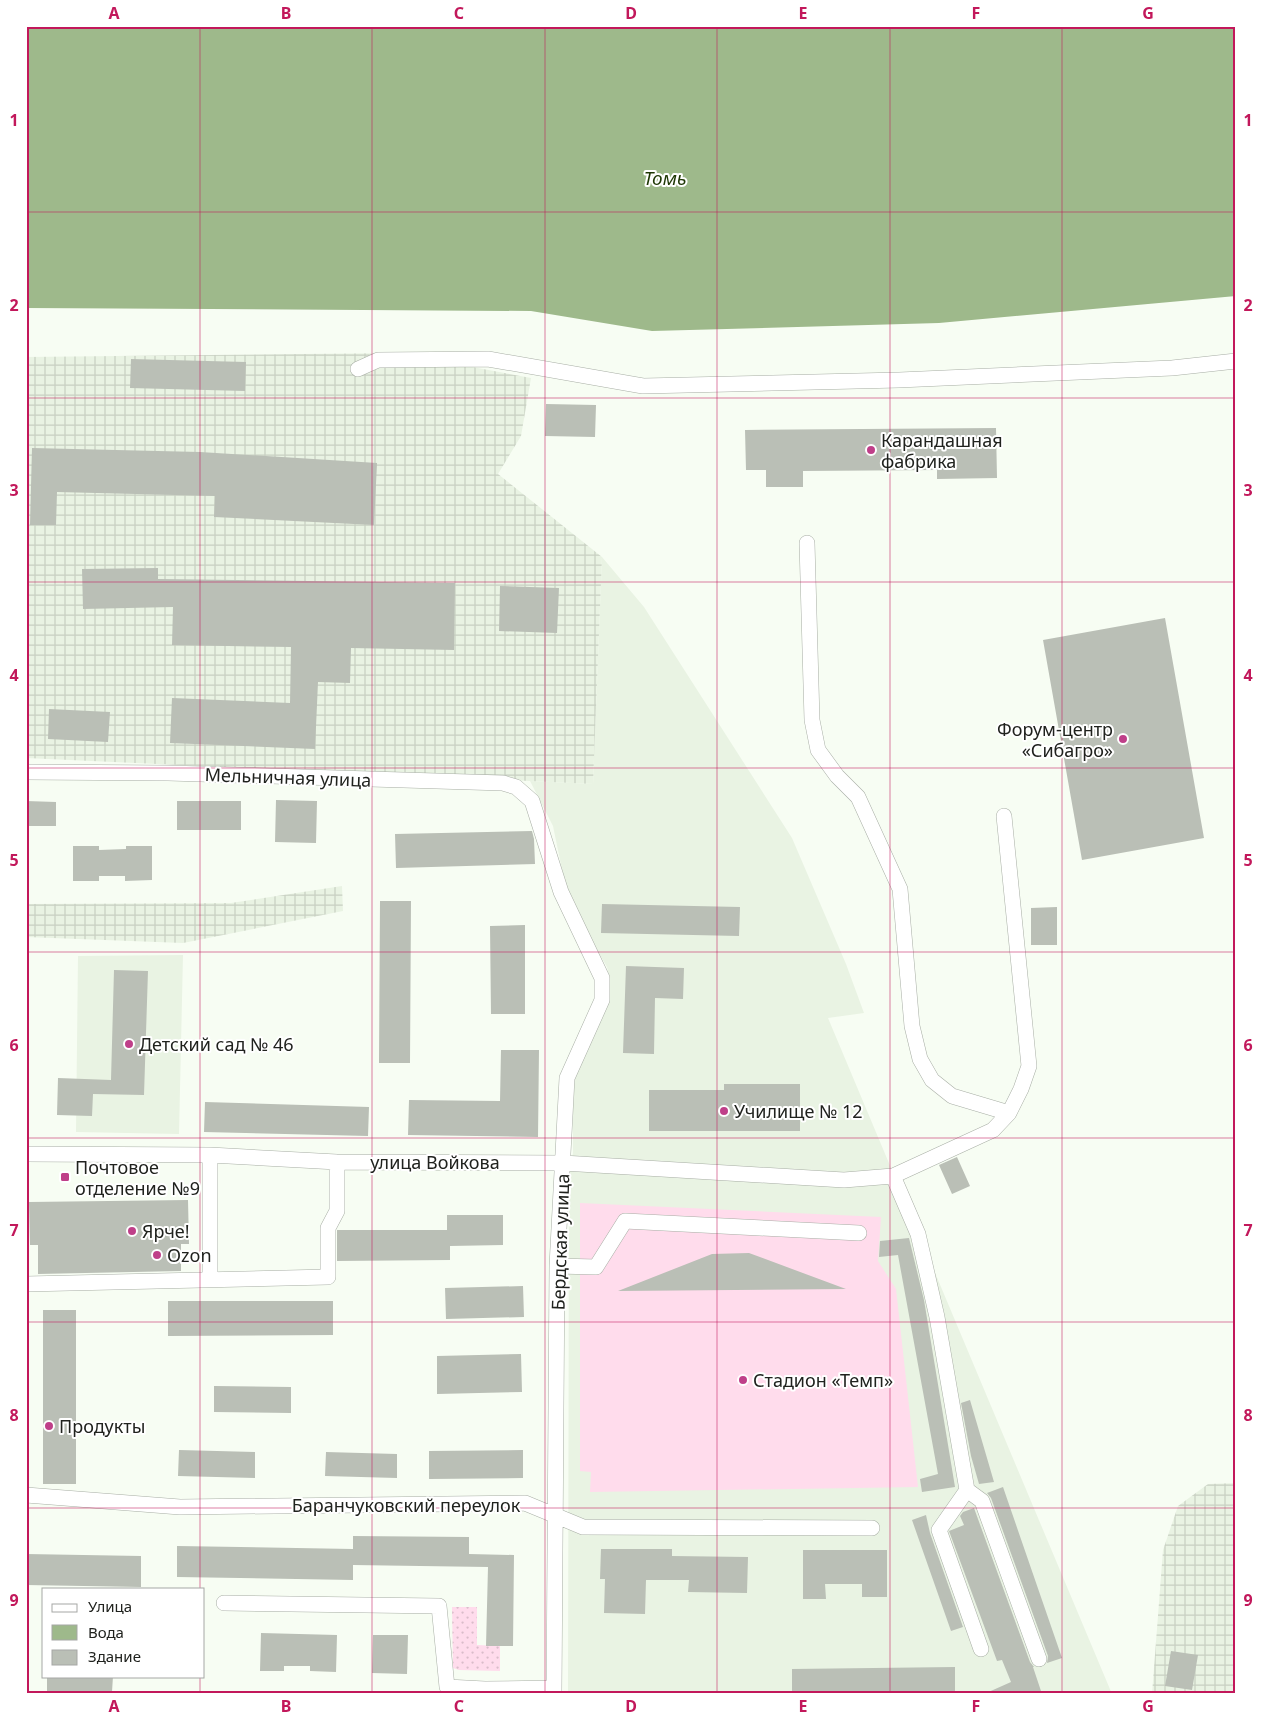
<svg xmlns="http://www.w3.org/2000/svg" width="1262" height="1720" viewBox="0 0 1262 1720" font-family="'Noto Sans',sans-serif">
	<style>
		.built { fill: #e9f3e3 }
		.industrial { fill: url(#industrial-grid) }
		.grass { fill: #ffdcec }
		.park { fill: url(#park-dots) }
		.water { fill: #9eb98b }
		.building { fill: #babfb6 }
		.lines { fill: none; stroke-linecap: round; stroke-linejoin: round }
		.minor-casing { stroke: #a8aea5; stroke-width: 16 }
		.minor { stroke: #fff; stroke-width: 15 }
		.grid { fill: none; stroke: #c2185b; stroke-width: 1; stroke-opacity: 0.55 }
		.poi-dot { fill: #bf3f89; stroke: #fff; stroke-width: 2 }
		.labels { text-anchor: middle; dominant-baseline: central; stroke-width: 4; stroke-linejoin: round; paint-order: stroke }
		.poi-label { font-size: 18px; fill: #20221e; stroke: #fff; text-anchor: start }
		.street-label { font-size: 18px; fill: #20221e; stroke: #fff }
		.water-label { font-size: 19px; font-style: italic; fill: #1e3704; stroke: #fff }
		.neatline { fill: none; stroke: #c2185b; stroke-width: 2 }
		.grid-label { font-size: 16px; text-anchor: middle; font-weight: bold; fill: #c2185b }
	</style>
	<defs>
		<pattern id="industrial-grid" width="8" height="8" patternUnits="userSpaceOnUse" patternTransform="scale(1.25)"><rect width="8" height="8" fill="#e9f3e3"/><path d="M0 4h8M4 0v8" fill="none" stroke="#c8d0c2"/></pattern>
		<pattern id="park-dots" width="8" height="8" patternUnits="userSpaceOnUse" patternTransform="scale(1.25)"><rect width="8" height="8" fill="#ffdcec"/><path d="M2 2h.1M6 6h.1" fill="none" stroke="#dabcca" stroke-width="1.8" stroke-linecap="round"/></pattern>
	</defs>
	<rect width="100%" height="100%" fill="#f7fdf3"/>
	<path class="built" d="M 602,557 L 644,607 L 792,838 L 846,964 L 864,1013 L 828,1018 L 1112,1694 L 568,1694 L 569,1173 L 573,1153 L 573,1079 L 610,997 L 610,979 L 607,967 L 593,943 L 565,884 L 553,826 L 530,781 L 593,784 Z
		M 183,955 L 179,1134 L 76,1132 L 78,956 Z"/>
	<path class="industrial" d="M 397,353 L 531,378 L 521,436 L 498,474 L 602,557 L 593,784 L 26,758 L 26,357 Z
		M 342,886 L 343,911 L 183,943 L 26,937 L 26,904 L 231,903 Z
		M 1236,1483 L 1236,1694 L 1152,1694 L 1163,1550 L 1178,1506 L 1208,1484 Z"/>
	<path class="grass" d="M 580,1203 L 881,1217 L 878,1261 L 896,1289 L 918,1487 L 590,1492 L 591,1472 L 580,1471 Z"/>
	<path class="park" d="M 452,1607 L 477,1607 L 477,1645 L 500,1646 L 500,1671 L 459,1670 L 453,1668 Z"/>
	<path class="water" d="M 26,26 L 1236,26 L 1236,296 L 939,323 L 652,331 L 531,311 L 26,308 Z"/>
	<path class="building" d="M 131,359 L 246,362 L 245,391 L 130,388 Z
		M 546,404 L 596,405 L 595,437 L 545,436 Z
		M 996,428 L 997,478 L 937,479 L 937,470 L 803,471 L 803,487 L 766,487 L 766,470 L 746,470 L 745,430 Z
		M 32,448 L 200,452 L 377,463 L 374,525 L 214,517 L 215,496 L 57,492 L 56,525 L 30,525 Z
		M 158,568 L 158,579 L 455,583 L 454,650 L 351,648 L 350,683 L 318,682 L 315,749 L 170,743 L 172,698 L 290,703 L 291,647 L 172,645 L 173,607 L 83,609 L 82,569 Z
		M 500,586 L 559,588 L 557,633 L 499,631 Z
		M 1165,618 L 1204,838 L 1082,860 L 1043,640 Z
		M 49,709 L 110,712 L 108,742 L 48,739 Z
		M 276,800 L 317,801 L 316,843 L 275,842 Z
		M 26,801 L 56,802 L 56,826 L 26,826 Z
		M 177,801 L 241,801 L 241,830 L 177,830 Z
		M 532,831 L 534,839 L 535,864 L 396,868 L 395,834 Z
		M 73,846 L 99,846 L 99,850 L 126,849 L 126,846 L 152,846 L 152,880 L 125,881 L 125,876 L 99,876 L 99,881 L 73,881 Z
		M 380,901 L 411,901 L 410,1063 L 379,1063 Z
		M 602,904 L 740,907 L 739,936 L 601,933 Z
		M 1057,907 L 1057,945 L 1031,945 L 1031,908 Z
		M 525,925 L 525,1014 L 491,1014 L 490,926 Z
		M 626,966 L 684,968 L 683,999 L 655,998 L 654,1054 L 623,1053 Z
		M 114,970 L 148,971 L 144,1095 L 93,1094 L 92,1116 L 57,1115 L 58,1078 L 111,1080 Z
		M 501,1050 L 539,1050 L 538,1137 L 408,1135 L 409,1100 L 500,1101 Z
		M 724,1084 L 800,1084 L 800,1131 L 649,1131 L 649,1090 L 724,1090 Z
		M 205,1102 L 369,1107 L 368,1136 L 204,1132 Z
		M 957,1157 L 970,1186 L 952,1194 L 939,1165 Z
		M 188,1200 L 189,1244 L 181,1244 L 181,1271 L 38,1274 L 38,1245 L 30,1245 L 29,1202 Z
		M 447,1215 L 503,1215 L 503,1245 L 450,1246 L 450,1260 L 337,1261 L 337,1230 L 447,1230 Z
		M 909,1238 L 924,1300 L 955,1487 L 922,1492 L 920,1479 L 938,1474 L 898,1255 L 879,1257 L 880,1241 Z
		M 749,1253 L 846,1289 L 618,1291 L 712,1254 Z
		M 523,1286 L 524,1317 L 446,1319 L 445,1288 Z
		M 168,1301 L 333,1301 L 333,1335 L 168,1336 Z
		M 43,1310 L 76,1310 L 76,1484 L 43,1484 Z
		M 521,1354 L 522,1392 L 437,1394 L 437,1356 Z
		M 214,1386 L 291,1387 L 291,1413 L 214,1412 Z
		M 970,1400 L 994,1482 L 979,1484 L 971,1456 L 961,1403 Z
		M 179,1450 L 255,1452 L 255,1478 L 178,1476 Z
		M 523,1450 L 523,1478 L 429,1479 L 429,1451 Z
		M 326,1452 L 397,1454 L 397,1478 L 325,1476 Z
		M 1003,1487 L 1062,1658 L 1047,1663 L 1048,1656 L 991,1498 L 987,1493 Z
		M 974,1508 L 1030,1662 L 1034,1667 L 1033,1667 L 1042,1694 L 984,1694 L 1011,1682 L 1002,1660 L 997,1661 L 949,1531 L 964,1525 L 960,1516 L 963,1512 Z
		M 926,1515 L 930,1533 L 963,1627 L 951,1631 L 912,1520 Z
		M 353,1536 L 469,1537 L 469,1554 L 514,1555 L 513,1646 L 486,1646 L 488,1567 L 353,1565 L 353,1580 L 177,1577 L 177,1546 L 353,1549 Z
		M 601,1549 L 672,1549 L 672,1556 L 748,1557 L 747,1593 L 688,1592 L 689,1580 L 646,1580 L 645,1614 L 604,1613 L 605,1579 L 600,1579 Z
		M 803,1550 L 887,1550 L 887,1597 L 862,1597 L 862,1584 L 825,1584 L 826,1599 L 803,1599 Z
		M 26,1554 L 141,1556 L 141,1587 L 26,1585 Z
		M 261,1633 L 337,1635 L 336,1672 L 310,1671 L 310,1666 L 284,1666 L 284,1671 L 260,1671 Z
		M 373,1635 L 408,1635 L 407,1674 L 372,1673 Z
		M 1171,1651 L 1198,1655 L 1192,1690 L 1165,1686 Z
		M 955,1667 L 955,1694 L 792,1694 L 792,1669 Z
		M 47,1676 L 113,1676 L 112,1692 L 47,1691 Z"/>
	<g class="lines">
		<g class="minor-casing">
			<path id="minor" d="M 358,369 L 378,360 L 488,359 L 643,386 L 899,380 L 1172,368 L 1236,361
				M 807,543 L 812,720 L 818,750 L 837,776 L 858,797 L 900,889 L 912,1026 L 920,1059 L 932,1080 L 952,1096 L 1009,1113
				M 26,772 L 168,773 L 503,783 L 516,787 L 532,801 L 561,892 L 602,978 L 602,1000 L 567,1078 L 557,1266 L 554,1694
				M 26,1154 L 210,1155 L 337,1162 L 563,1163 L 844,1180 L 893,1176 L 993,1130 L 1009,1113 L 1021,1089 L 1029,1066 L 1004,816
				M 210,1155 L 210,1279
				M 893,1176 L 918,1234 L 937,1317 L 967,1490 L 982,1501 L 1039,1659
				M 557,1266 L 596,1267 L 625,1221 L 859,1233
				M 26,1284 L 328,1277 L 328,1228 L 337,1211 L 337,1162
				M 967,1490 L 939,1530 L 981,1649
				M 26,1495 L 180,1507 L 525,1503 L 583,1527 L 872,1528
				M 224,1603 L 439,1606 L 447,1687 L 485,1689 L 554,1688"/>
		</g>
		<use href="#minor" class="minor"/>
	</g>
	<path class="grid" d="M 200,26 L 200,1589M 372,26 L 372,1694M 545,26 L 545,1694M 717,26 L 717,1694M 890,26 L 890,1694M 1062,26 L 1062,1694M 26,212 L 1236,212M 26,398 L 1236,398M 26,582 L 1236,582M 26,768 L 1236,768M 26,952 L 1236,952M 26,1138 L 1236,1138M 26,1322 L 1236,1322M 26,1508 L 1236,1508M 200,1676 L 200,1694"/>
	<g class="poi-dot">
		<circle cx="871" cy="450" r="5"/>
		<circle cx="1123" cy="739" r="5"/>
		<circle cx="129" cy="1044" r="5"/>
		<circle cx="724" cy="1111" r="5"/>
		<rect x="60" y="1172" width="10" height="10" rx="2.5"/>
		<circle cx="132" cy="1231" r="5"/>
		<circle cx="157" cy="1255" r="5"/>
		<circle cx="743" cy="1380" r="5"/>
		<circle cx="49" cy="1426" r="5"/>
	</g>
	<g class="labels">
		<g class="poi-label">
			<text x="881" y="440">Карандашная<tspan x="881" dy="21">фабрика</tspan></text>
			<text x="1113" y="729" text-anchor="end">Форум-центр<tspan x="1113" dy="21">«Сибагро»</tspan></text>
			<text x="139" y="1044">Детский сад № 46</text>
			<text x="734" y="1111">Училище № 12</text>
			<text x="75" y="1167">Почтовое<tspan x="75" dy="21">отделение №9</tspan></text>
			<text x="142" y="1231">Ярче!</text>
			<text x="167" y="1255">Ozon</text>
			<text x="753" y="1380">Стадион «Темп»</text>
			<text x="59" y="1426">Продукты</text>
		</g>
		<g class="street-label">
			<text transform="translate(288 777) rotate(2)">Мельничная улица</text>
			<text x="435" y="1162">улица Войкова</text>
			<text transform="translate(560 1242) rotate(-88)">Бердская улица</text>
			<text x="406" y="1505">Баранчуковский переулок</text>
		</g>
		<g class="water-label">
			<text x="665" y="178">Томь</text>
		</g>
	</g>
	<rect width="1262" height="1720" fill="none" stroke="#ffffff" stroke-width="55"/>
	<rect x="42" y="1588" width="162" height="90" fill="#ffffff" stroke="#a6a7a5"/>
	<rect x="52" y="1604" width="25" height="8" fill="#ffffff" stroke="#a6a7a5"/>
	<text x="88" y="1612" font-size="15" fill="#20221e">Улица</text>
	<rect x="52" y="1625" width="25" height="15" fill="#9eb98b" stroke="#a6a7a5"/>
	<text x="88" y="1638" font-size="15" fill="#20221e">Вода</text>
	<rect x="52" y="1650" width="25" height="15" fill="#babfb6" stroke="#a6a7a5"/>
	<text x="88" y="1662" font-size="15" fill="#20221e">Здание</text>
	<rect x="28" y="28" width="1206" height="1664" class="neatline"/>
	<g class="grid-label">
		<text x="114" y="19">A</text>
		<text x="286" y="19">B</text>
		<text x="459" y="19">C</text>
		<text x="631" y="19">D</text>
		<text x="803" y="19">E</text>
		<text x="976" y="19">F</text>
		<text x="1148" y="19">G</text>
		<text x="14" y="126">1</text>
		<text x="1248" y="126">1</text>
		<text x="14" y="311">2</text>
		<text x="1248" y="311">2</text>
		<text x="14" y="496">3</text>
		<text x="1248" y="496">3</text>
		<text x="14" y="681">4</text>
		<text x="1248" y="681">4</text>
		<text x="14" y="866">5</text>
		<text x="1248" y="866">5</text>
		<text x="14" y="1051">6</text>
		<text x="1248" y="1051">6</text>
		<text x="14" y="1236">7</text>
		<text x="1248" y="1236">7</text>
		<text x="14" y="1421">8</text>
		<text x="1248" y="1421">8</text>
		<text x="14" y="1606">9</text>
		<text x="1248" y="1606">9</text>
		<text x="114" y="1712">A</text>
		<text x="286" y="1712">B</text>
		<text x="459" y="1712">C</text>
		<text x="631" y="1712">D</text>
		<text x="803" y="1712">E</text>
		<text x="976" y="1712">F</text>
		<text x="1148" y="1712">G</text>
	</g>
</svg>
